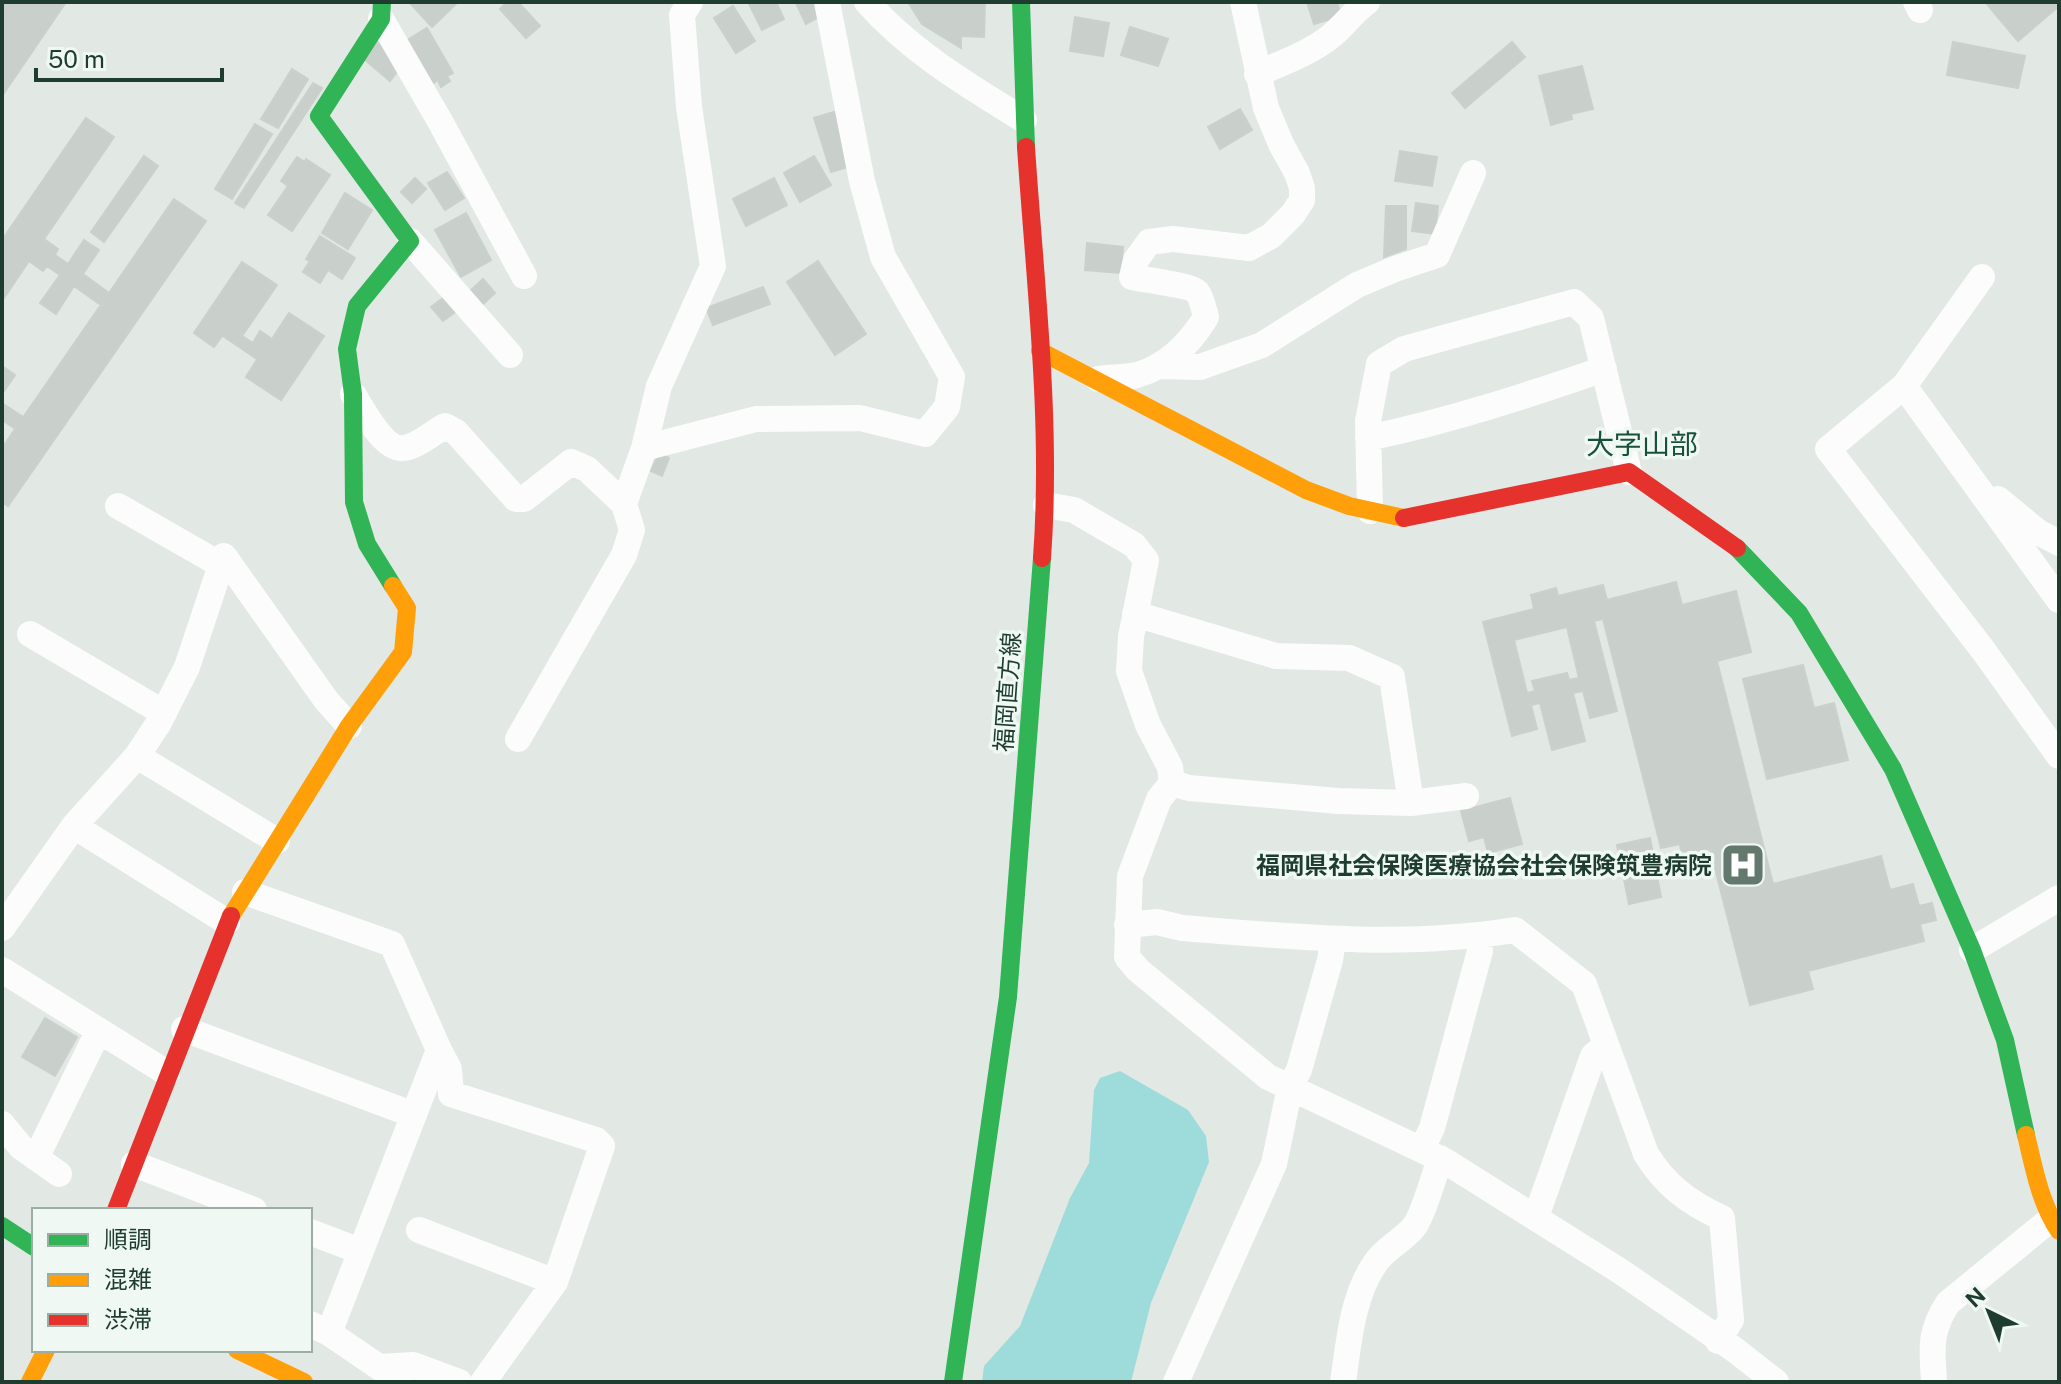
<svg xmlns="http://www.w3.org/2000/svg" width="2061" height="1384" viewBox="0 0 2061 1384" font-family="'Public Sans','Noto Sans JP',sans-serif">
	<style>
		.water { fill: #9ddcda }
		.building { fill: #c9d0cc; stroke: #cad1cd; stroke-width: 2; fill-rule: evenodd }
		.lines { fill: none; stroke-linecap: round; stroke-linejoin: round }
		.street { stroke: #fbfcfb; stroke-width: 26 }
		.fast { stroke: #30b455; stroke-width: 18 }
		.slow { stroke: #ff9f0a; stroke-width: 18 }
		.jam { stroke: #e5322d; stroke-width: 18 }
		.labels { text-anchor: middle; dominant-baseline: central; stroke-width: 7; stroke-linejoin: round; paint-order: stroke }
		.street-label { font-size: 24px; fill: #1e3d2f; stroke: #eff8f2 }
		.poi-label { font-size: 24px; font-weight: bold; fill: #1e3d2f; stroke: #eff8f2; text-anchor: end }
		.quarter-label { font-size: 28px; fill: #185139; stroke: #eff8f2 }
	</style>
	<rect width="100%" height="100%" fill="#e2e8e4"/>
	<path class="water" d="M 1120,1071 L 1188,1110 L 1206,1136 L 1209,1162 L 1151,1303 L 1131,1382 L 982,1382 L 984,1366 L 1020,1326 L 1070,1198 L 1089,1163 L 1094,1090 L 1100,1078 Z"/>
	<path class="building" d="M 2,2 L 66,2 L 2,96 Z
		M 409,2 L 458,2 L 432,27 Z
		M 507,2 L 518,2 L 540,26 L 526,38 L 500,9 Z
		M 748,2 L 776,2 L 784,19 L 762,30 Z
		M 799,2 L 818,2 L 824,14 L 806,24 L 796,3 Z
		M 908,2 L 985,2 L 984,37 L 961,36 L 961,48 L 922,24 Z
		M 1307,2 L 1337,2 L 1341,16 L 1314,24 Z
		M 1985,2 L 2056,2 L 2059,6 L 2018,41 Z
		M 733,6 L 755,41 L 736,53 L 714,18 Z
		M 1075,17 L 1109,23 L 1103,56 L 1070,51 Z
		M 1130,27 L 1168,39 L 1158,66 L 1121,55 Z
		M 427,28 L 453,73 L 447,76 L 450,81 L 441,87 L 438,80 L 429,86 L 404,42 Z
		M 376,41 L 394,56 L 400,68 L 390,81 L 363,58 Z
		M 1512,42 L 1525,57 L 1465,108 L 1452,93 Z
		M 1953,42 L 2025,56 L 2018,88 L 1947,75 Z
		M 1582,66 L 1593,109 L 1571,114 L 1572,119 L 1551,125 L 1539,76 Z
		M 292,69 L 308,79 L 278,128 L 261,119 Z
		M 313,83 L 322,88 L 244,208 L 235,203 Z
		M 1240,109 L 1252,130 L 1220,149 L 1208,127 Z
		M 834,112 L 851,166 L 831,172 L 814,118 Z
		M 86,118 L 114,137 L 44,239 L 58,249 L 55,255 L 43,271 L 29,261 L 2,301 L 2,240 Z
		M 255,124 L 272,134 L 232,199 L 215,189 Z
		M 1400,151 L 1437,157 L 1432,186 L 1395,181 Z
		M 144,156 L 158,166 L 104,242 L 91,232 Z
		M 814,156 L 831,185 L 800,202 L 784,173 Z
		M 297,157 L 305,162 L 306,159 L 330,175 L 292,231 L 268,215 L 288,186 L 281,181 Z
		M 447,172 L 464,198 L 445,210 L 428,183 Z
		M 415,178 L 426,189 L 412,203 L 401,192 Z
		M 774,178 L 787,205 L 746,226 L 733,199 Z
		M 345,193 L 372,210 L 348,249 L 322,233 Z
		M 174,199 L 206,221 L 8,506 L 2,502 L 2,448 Z
		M 1416,203 L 1438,206 L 1435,234 L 1412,231 Z
		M 1386,206 L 1406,206 L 1406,249 L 1384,257 Z
		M 466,213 L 491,260 L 461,277 L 435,230 Z
		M 320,236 L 355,258 L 342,279 L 328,270 L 320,283 L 303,272 L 310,261 L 306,259 Z
		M 84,240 L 99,250 L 83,274 L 109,293 L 101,305 L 74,286 L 56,314 L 40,303 L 60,275 L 47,266 L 55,255 L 68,264 Z
		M 1087,243 L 1123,247 L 1121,273 L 1085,270 Z
		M 818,261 L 866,334 L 835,355 L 787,282 Z
		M 242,262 L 277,285 L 242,336 L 220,321 L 214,330 L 222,336 L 214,347 L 194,333 Z
		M 483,279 L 495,293 L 481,306 L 469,292 Z
		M 763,287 L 770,304 L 713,325 L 706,308 Z
		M 443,298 L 455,312 L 443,321 L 431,307 Z
		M 289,313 L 324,336 L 281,400 L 246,377 L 263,350 L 253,343 L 260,331 L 272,339 Z
		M 220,321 L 263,350 L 257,359 L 214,330 Z
		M 2,366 L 15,375 L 2,394 Z
		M 2,403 L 23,417 L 16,429 L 2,420 Z
		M 659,453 L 669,458 L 662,476 L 651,471 Z
		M 1676,582 L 1682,605 L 1736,591 L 1751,652 L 1717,661 L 1773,884 L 1881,856 L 1890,890 L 1913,884 L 1919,906 L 1932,903 L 1936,920 L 1920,924 L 1924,941 L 1808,971 L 1813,989 L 1750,1005 L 1710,849 L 1682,856 L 1680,844 L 1661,848 L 1603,619 L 1594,621 L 1617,711 L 1590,718 L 1583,691 L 1573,693 L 1585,741 L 1552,750 L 1540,703 L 1531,705 L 1537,729 L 1512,736 L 1483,622 L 1534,609 L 1531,595 L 1556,588 L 1558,596 L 1603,585 L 1607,600 ZM 1567,627 L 1579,678 L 1569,680 L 1567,673 L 1532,681 L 1535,691 L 1527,693 L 1514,640 Z
		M 1803,665 L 1814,708 L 1834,703 L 1848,760 L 1767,779 L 1743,679 Z
		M 1510,798 L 1522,844 L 1488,853 L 1484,837 L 1469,841 L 1461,811 Z
		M 1650,838 L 1661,897 L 1629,904 L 1617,845 Z
		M 45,1018 L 77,1037 L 55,1076 L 22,1057 Z"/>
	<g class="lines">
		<path class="street" d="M 867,2 C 911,52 969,86 1024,120
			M 1916,2 L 1920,10
			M 381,19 L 441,123 L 524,276
			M 1257,74 C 1282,63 1308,54 1330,37 C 1344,26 1353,12 1367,2
			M 410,241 L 510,355
			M 1158,366 L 1200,367 L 1262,345 L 1357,285 L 1395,269 L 1437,255 L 1473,173
			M 1098,379 C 1110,377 1124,378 1137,375 C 1167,367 1191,342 1206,317 C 1204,310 1202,298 1197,292 C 1190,285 1145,280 1132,277 L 1136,260 L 1149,242 L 1173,239 L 1249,248 L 1271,236 L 1293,214 L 1302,200 L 1302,188 L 1297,173 L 1281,144 L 1266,108 L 1243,2
			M 1904,386 L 1982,277
			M 353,394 C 363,410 384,451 404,448 C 418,446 432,433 445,426 L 456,432 L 516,499 L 524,499 L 571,462 L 587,469 L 624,504
			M 1368,438 C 1449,421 1526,396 1604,369
			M 644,448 L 756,419 L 860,418 L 925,434 L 947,407 L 952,377 L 883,257 L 862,181 L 827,2
			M 1998,499 L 2038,532 L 2059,543
			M 1046,505 L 1074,510 L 1134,545 L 1146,560 L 1131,637 L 1129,671 L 1148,725 L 1170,767 L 1172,783 L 1159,799 L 1130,876 L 1127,957 L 1138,970 L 1268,1077 L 1445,1161 L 1620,1271 L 1735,1350 L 1776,1382
			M 118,506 L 221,565
			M 1370,511 L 1368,421 L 1379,364 L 1404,349 L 1574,302 L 1591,318 L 1629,472
			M 2059,600 L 1904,386 L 1828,449 L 1983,650 L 2059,756
			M 1135,614 L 1276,656 L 1349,658 L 1392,677 L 1411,803 L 1338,801 L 1189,788 L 1172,783
			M 30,634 L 164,713
			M 518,739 L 624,555 L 632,530 L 624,504 L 644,448 L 659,386 L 713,266 L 689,107 L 682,15 L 690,2
			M 137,756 L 277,841
			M 1411,803 L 1466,796
			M 74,826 L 227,922
			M 245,892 L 392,944 L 439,1050 L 329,1333
			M 1127,925 L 1157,922 L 1182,928 C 1294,937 1404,948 1515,930 L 1584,984 L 1646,1154 C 1665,1185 1689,1203 1722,1218 L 1731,1320 L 1718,1341
			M 2,928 L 74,826 L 137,756 L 158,724 L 187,667 L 224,556 L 326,700 L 349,726
			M 1972,950 L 2059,898
			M 2,970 L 167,1073
			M 184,1029 L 414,1115
			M 439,1050 L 449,1069 L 451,1094 L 596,1140 L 602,1146 L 555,1282 L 483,1382
			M 2,1124 L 21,1147 L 59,1174
			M 1422,1149 L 1432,1128 L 1480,951 L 1479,936
			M 36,1158 L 98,1032
			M 134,1164 L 254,1210
			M 1536,1217 L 1593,1056 L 1606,1045
			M 419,1230 L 555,1282
			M 310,1232 L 360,1251
			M 310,1324 L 329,1333 L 401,1382
			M 379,1367 L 413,1365 L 459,1382
			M 1176,1382 L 1274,1164 L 1290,1087 L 1299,1070 L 1330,960 L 1333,941
			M 1343,1382 C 1349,1342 1352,1296 1376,1262 C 1386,1248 1402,1241 1413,1228 C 1422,1218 1435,1174 1440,1158
			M 1934,1382 C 1932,1349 1929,1332 1948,1303 L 2051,1219"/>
		<path class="fast" d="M 382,2 L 381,19 L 319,116 L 410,241 L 357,306 L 347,349 L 353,394 L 354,502 L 367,544 L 393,586
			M 1021,2 L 1026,147
			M 1737,548 L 1799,613 L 1893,769 L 1972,950 L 2005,1040 L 2026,1135
			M 2,1226 L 34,1247
			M 953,1382 L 1008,997 L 1042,558"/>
		<path class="slow" d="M 1040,351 L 1306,490 L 1349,506 L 1404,518
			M 231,916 L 349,726 L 403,652 L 407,608 L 393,586
			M 2026,1135 C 2034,1168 2040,1203 2059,1231
			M 237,1350 L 304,1382
			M 30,1382 L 46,1350"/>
		<path class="jam" d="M 1026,147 C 1035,283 1052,422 1042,558
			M 1404,518 L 1629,472 L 1737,548
			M 116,1210 L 231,916"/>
	</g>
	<defs>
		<g id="hospital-square" transform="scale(2.3)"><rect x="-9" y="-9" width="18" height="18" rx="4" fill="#63796e" stroke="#eff8f2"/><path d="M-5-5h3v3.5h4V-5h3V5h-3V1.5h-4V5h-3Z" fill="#fff"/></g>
	</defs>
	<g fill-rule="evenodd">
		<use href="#hospital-square" x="1743" y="865"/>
	</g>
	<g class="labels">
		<g class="street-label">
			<text transform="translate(1007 692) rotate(-86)">福岡直方線</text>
		</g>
		<g class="poi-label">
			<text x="1712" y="865">福岡県社会保険医療協会社会保険筑豊病院</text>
		</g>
		<g class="quarter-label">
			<text x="1642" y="443">大字山部</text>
		</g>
	</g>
	<rect width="2061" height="1384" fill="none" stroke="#1e3d2f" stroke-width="8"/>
	<rect x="32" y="1208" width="280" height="144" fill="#eff8f2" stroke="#9bada4" stroke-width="2"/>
	<rect x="48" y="1234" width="40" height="12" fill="#30b455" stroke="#9bada4" stroke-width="2"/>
	<text x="104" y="1248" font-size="24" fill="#1e3d2f">順調</text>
	<rect x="48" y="1274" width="40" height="12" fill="#ff9f0a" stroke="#9bada4" stroke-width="2"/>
	<text x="104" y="1288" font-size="24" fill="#1e3d2f">混雑</text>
	<rect x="48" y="1314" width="40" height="12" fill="#e5322d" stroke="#9bada4" stroke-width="2"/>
	<text x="104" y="1328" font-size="24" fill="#1e3d2f">渋滞</text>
	<g transform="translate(1989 1312) rotate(317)" stroke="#eff8f2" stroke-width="6" paint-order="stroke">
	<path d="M0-6L14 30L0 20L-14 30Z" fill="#1e3d2f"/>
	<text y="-12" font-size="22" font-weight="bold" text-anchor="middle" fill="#1e3d2f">N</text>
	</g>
	<path d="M36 68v12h186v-12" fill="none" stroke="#1e3d2f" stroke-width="4"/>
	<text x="48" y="68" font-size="24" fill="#1e3d2f" stroke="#eff8f2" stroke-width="6" paint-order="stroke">50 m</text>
</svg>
